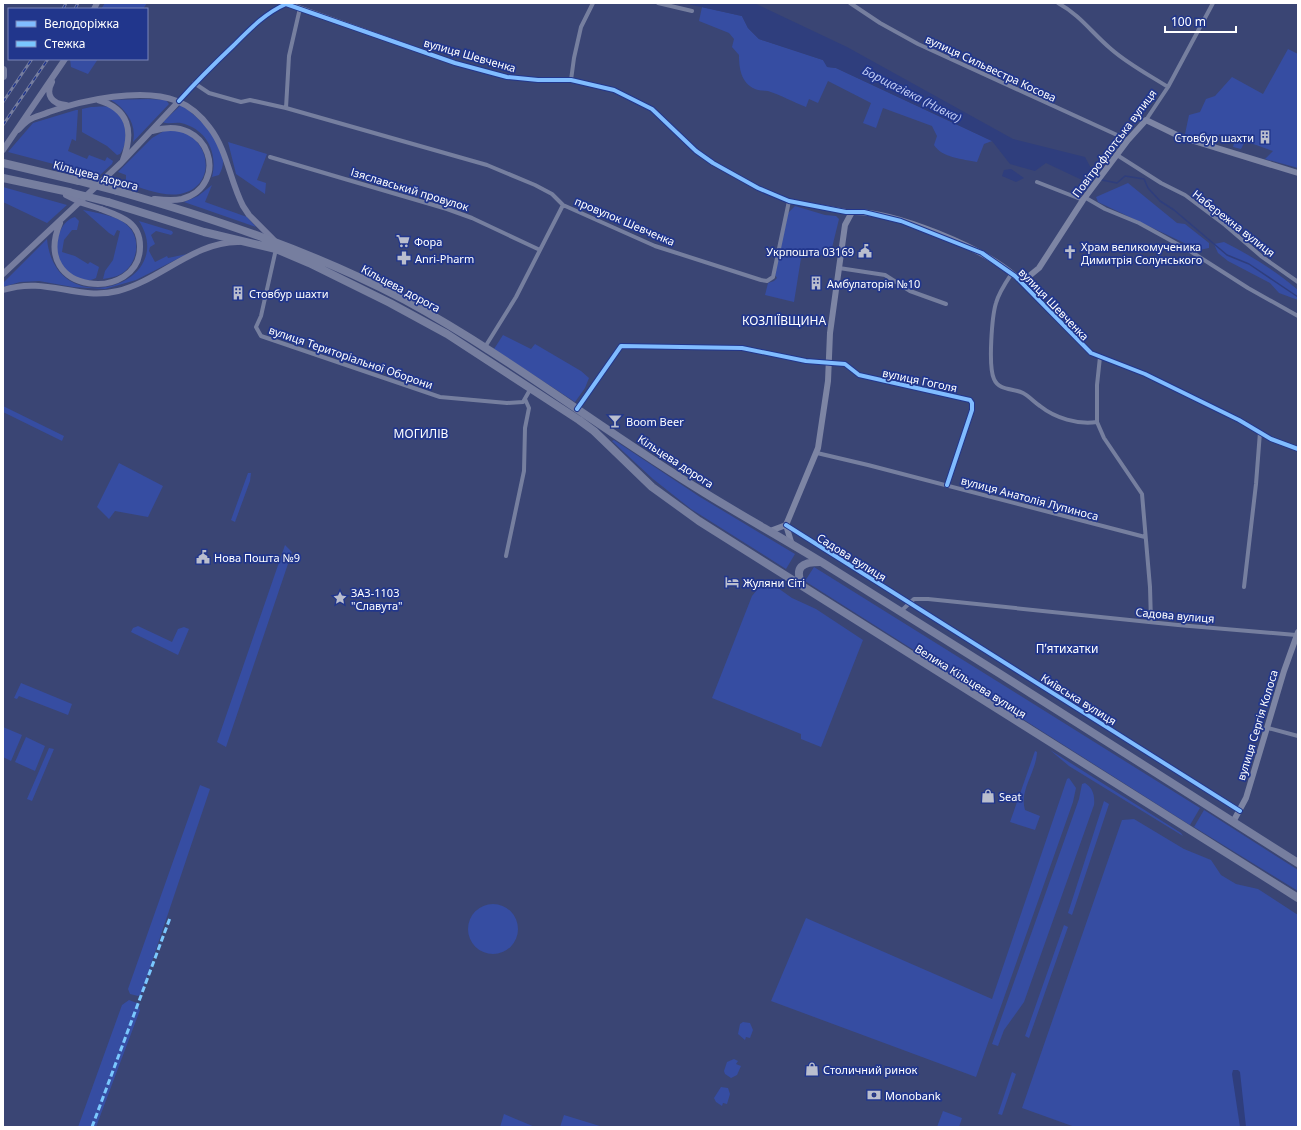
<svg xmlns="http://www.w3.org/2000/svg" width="1301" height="1130" viewBox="0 0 1301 1130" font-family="'Noto Sans',sans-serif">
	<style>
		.green { fill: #364da2 }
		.water { fill: #2f3e7d }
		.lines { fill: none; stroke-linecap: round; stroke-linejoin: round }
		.stream { stroke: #2f3e7d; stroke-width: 1.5 }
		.street { stroke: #767f9f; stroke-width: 4 }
		.secondary { stroke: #7d85a4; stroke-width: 6 }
		.primary { stroke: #767d9f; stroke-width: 6 }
		.highway { stroke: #767e9f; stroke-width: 8 }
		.rail-casing { stroke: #767e9f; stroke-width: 3 }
		.rail { stroke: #21368c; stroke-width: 1.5; stroke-dasharray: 4.5; stroke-linecap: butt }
		.primary-bridge { stroke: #767d9f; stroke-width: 6 }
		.highway-bridge { stroke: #767e9f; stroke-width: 8 }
		.quiet { stroke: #7ac7fe; stroke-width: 3; stroke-dasharray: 6 3; stroke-linecap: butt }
		.cycleway-casing { stroke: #21368c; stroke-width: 6 }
		.cycleway { stroke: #80bcff; stroke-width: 4 }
		.labels { text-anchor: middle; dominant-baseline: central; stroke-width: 3.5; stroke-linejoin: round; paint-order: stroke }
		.street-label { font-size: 11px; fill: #fff; stroke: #21368c }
		.poi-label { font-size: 11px; fill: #fff; stroke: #21368c; text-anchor: start }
		.water-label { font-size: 12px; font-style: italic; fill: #bbc7f2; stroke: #21368c }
		.neighbourhood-label { font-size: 12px; fill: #fff; stroke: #21368c }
	</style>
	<rect width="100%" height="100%" fill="#3a4574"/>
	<path class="green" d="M 105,3 L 147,3 L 143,9 L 101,9 Z
		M 702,7 L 742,16 L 748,28 L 759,39 L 823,60 L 828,67 L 836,68 L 992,141 L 984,144 L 977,162 C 963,159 942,158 934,145 L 937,136 L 932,126 L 883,108 L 876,128 L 863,123 L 871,103 L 828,81 L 818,103 L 809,99 L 806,107 C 793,102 781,95 768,91 C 764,90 759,91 755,89 C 741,83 739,68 739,55 L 732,47 L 734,39 L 729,33 L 699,21 Z
		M 1288,49 L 1298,54 L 1298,168 L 1265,159 L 1273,151 L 1245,141 L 1241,149 L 1233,147 L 1235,140 L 1219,134 L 1217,141 L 1185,134 L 1189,115 L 1200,112 L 1206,99 L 1215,96 L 1232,77 L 1263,94 Z
		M 70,59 L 98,59 L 88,74 L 71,67 Z
		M 148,99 L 166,100 L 169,104 L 133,142 C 137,124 126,109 111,100 Z
		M 181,105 C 199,117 235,150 219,175 L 212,177 C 218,153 207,129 181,123 C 175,122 168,125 163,122 Z
		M 91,107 C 96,107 104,106 110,107 C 127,113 130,141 120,154 L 117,155 L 107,146 L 82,132 L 82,109 Z
		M 76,110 L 78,110 L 76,141 L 72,139 L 68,151 L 87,159 L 89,155 L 105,161 L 107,157 L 113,161 L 112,164 L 99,176 L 8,152 L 33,123 Z
		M 164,131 C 169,131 177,129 182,131 C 212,143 216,187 180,194 C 162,197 140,187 123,182 L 126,179 L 126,175 L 118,172 L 152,138 Z
		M 228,142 L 267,154 L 257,180 L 266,183 L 265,194 L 236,174 Z
		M 1128,183 L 1177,223 L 1185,224 L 1209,243 L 1209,248 L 1199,250 L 1098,202 L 1096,197 Z
		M 212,185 L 205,202 L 247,217 L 256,227 L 184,202 L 198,196 Z
		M 3,187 L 67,205 L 47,223 L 3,202 Z
		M 795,206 L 825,215 L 836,216 L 839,219 L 830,256 L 802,252 L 794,302 L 765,295 L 768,283 L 774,281 L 777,278 L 775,275 L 788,213 Z
		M 83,210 C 97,213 116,215 127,225 C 142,238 138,264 121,274 C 116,277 109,278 103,279 L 105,271 L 113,260 L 120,231 L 117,230 L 114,236 L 109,233 Z
		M 75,217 L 79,221 L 77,230 L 72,230 L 64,240 L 62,252 L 75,256 L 88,264 L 90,262 L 99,267 L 96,278 C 80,287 55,268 56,250 C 56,238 62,220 75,217 Z
		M 139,221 L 172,231 L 173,233 L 171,235 L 156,231 L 151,235 L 155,244 L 150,247 L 149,251 L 155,262 L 167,256 L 168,258 L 187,254 L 136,280 L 105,289 L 73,287 L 39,281 L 20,282 L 3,287 L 3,283 L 47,239 C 55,324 180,285 139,221 Z
		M 1224,242 C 1250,255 1276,271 1298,290 L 1298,300 L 1279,293 L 1270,283 L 1228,261 L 1218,253 L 1214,244 Z
		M 503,335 L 531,349 L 535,344 L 581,371 L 589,378 L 585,388 L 575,402 L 494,349 Z
		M 3,406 L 64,436 L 62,441 L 3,412 Z
		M 614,440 L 700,497 L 795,554 L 786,569 L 691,509 L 653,479 L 612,441 Z
		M 119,463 L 163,486 L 148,517 L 115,511 L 109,519 L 97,507 Z
		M 248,473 L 251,473 L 250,481 L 235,522 L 231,520 Z
		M 285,545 L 292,552 L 226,747 L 217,742 Z
		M 814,567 L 1200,808 L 1190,825 L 808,583 L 805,581 Z
		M 768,581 L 792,598 L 816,609 L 863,640 L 821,747 L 801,739 L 801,734 L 712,698 L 752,596 L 761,585 Z
		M 138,626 L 172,642 L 178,629 L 184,627 L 189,629 L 178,655 L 131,632 L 133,628 Z
		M 21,683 L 72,704 L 68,715 L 19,696 L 17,699 L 14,698 Z
		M 3,727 L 22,735 L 11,761 L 3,757 Z
		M 26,737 L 45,746 L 35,771 L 15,762 Z
		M 49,748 L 54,749 L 32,801 L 27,799 Z
		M 1050,750 L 1181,833 L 1183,836 L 1069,766 Z
		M 1035,751 L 1037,752 C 1036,773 1019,790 1025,810 L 1040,816 L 1035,830 L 1010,822 Z
		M 1069,778 L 1076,788 L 1073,802 L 976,1077 L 771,1001 L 806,918 L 992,999 L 1067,779 Z
		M 1085,783 C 1093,788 1095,796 1094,805 L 1024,1002 L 1004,1030 L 998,1046 L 992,1044 L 1079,799 L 1082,784 Z
		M 200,785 L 210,789 L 141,994 L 138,996 L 130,994 L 128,989 Z
		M 1104,801 L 1109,804 L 1072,915 L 1068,913 Z
		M 1204,810 L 1298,870 L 1298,891 L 1194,827 Z
		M 1134,819 L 1184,849 L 1211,860 L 1221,875 L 1236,884 L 1258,889 L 1298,915 L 1298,1127 L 1075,1127 L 1022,1108 L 1122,820 Z
		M468 929a25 25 0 1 1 50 0a25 25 0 1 1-50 0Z
		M 1064,925 L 1068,927 L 1029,1038 L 1025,1036 Z
		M 129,1000 L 137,1003 L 140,1010 L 96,1127 L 78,1127 L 122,1005 Z
		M 743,1022 L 750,1023 L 753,1030 L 750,1038 L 746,1037 L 745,1040 L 738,1034 L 740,1024 Z
		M 734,1059 L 738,1061 L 736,1064 L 741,1066 L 737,1075 L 731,1078 L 725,1074 L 724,1071 L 727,1062 Z
		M 1012,1072 L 1016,1074 L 1002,1115 L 998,1114 Z
		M 721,1087 L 728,1088 L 730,1094 L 727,1104 L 723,1103 L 722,1106 L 716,1102 L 714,1098 Z
		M 943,1111 L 962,1118 L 959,1127 L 937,1127 Z
		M 504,1114 L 535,1127 L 500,1127 Z
		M 564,1115 L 603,1127 L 560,1127 Z"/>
	<path class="water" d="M 683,3 L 754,3 L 847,47 L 1013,139 L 1085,157 L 1092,170 L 1082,180 L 1046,163 L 1035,171 L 1010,164 L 992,141 L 836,68 L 827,67 L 823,60 L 759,39 L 748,28 L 742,16 Z
		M 1011,169 L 1024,178 L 1016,182 L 1002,176 L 1004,170 Z
		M 1233,1070 L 1238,1070 L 1240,1072 L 1246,1127 L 1240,1127 L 1232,1074 Z"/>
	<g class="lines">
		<path class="stream" d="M 1087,174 L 1096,178
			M 1102,180 L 1117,183 L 1125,176 L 1144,179 L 1148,188 L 1160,201 L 1174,210 L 1227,255 L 1249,264 L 1298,297"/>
		<path class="street" d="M 658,3 L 692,11
			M 850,3 L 880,23 L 918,44 L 1128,140
			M 1058,3 C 1080,15 1093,34 1111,49 C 1128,64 1149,75 1168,87
			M 571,80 L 574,58 L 581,27 L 593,3
			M 194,83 L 209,93 L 241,102 L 250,100 L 286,108 L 487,165 L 535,185 L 552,194 L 563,205 L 655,246 L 761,280 L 767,281 L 773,277 L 789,201
			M 179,101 C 195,83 269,3 290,4 L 455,63 L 507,77 L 538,80 L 571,80 L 614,90 L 652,109 L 696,151 L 713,163 L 758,188 L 789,201 L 852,212
			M 286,108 L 289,56 L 300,8
			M 1146,120 L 1168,87 L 1213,3
			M 1117,155 L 1161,183 L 1185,195 L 1225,225 L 1261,256 L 1298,282
			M 270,157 L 447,209 L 472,218 L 540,250
			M 1037,182 L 1083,200
			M 1086,198 L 1105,209 L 1139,223 L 1190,251 L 1248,288 L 1298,316
			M 276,249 L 261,316 L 256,327 L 261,336 L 440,397 L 507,403 L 523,402 L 531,388
			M 839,268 L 885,275 L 910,291 L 946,304
			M 1012,273 C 1006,282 999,292 996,303 C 992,316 988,366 994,379 C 999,391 1013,388 1023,393 C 1029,396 1034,402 1040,406 C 1055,418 1078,425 1097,422
			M 1017,278 L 1091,353 L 1145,374 L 1239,420 L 1271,439 L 1298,449
			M 485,347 L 516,297 L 563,205
			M 1100,357 L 1097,385 L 1097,422 L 1104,438 L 1142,494 L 1150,587 L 1151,622
			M 577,408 L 621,346 L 742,348 L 806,361 L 845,364 L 859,375 L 970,400 L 972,403 L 972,410 L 947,485
			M 817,453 L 868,465 L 1145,537
			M 787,526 L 1240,811
			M 506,556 L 524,471 L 525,428 L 529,408 L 525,399
			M 1244,587 L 1256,484 L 1260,432
			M 900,612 L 914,599 L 928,599 L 1178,625 L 1296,635
			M 1268,728 L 1298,736"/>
		<path class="secondary" d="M 770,531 L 786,525
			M 792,545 L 786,525 L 818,448 L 828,381 L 830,333 L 839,268 L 845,225 L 852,212 C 895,211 983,248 1015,276 L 1022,278 L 1028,277 L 1039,268 L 1083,200 L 1128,140 L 1146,120 L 1181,137 L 1298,173
			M 1233,822 L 1246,798 L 1284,671 L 1298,632"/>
		<path class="primary" d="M 94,9 L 97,3
			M 52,82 C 45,95 52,104 66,105
			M 98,100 C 129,109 134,131 123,160
			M 18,130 C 21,127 25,122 29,120 C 35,116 43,115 49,112 C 83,100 143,87 177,101 C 190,106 202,117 210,128 C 227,150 230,181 243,206 L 249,215 L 274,240
			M 153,131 C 210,113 231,185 182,199 C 173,201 164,200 154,199
			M 3,150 L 65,59
			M 60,223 C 29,296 141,303 140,246 C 140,222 120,216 101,209
			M 3,274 L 121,163 L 179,101
			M 3,290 C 47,276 76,301 118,291 C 159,281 195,241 239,242"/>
		<path class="highway" d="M 3,70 L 3,76
			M 3,163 L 79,181
			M 3,178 L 69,192
			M 117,191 C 216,219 314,252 405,300 C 510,357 603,431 705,493 C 744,517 784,539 823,563 C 982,662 1140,762 1298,863
			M 108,202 L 204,232 L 276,249 L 309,263 L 390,303 L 447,334 L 579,420 L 594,431 L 652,487 L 699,521 L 1298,898
			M 802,585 C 794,567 802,562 820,562"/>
		<g class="rail-casing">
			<path id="rail" d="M 63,9 L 66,3
				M 75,9 L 78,3
				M 3,102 L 32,59
				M 3,125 L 48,59"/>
		</g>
		<use href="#rail" class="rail"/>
		<path class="primary-bridge" d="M 66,195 L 82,203 L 101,209"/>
		<path class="highway-bridge" d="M 79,181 L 117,191
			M 69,192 L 108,202"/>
		<path class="quiet" d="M 92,1127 L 170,918"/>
		<g class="cycleway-casing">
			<path id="cycleway" d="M 179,101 C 196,82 214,64 233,46 C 249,30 265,13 286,4 L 455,63 L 507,77 L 538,80 L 571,80 L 614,90 L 652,109 L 696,151 L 713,163 L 758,188 L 789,201 L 846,212 L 864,212 L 901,221 L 982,253 L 1015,276 L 1091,353 L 1145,374 L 1239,420 L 1271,439 L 1298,449
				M 577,409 L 621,346 L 742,348 L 806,361 L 845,364 L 859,375 L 970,400 L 972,403 L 972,410 L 947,485
				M 786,525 L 1240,811"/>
		</g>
		<use href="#cycleway" class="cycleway"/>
	</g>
	<defs>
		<g id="building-bare" transform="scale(1.08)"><path d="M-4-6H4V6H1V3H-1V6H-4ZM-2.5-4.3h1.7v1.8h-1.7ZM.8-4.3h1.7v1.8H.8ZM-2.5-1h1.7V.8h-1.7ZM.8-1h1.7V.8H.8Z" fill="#babece" stroke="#21368c" stroke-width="2.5" paint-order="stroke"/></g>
		<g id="supermarket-bare" transform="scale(1.08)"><path d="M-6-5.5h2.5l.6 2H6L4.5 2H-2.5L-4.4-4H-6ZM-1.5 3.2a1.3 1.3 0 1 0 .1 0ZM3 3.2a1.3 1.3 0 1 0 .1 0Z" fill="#babece" stroke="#21368c" stroke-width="2.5" paint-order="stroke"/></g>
		<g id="civic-bare" transform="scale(1.08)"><path d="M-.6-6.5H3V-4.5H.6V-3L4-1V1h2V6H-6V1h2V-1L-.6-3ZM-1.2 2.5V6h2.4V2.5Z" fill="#babece" stroke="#21368c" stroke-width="2.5" paint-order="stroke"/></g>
		<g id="church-bare" transform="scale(1.08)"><path d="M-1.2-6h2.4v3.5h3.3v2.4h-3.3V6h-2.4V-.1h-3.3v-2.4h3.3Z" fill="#babece" stroke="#21368c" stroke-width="2.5" paint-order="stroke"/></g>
		<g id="pharmacy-bare" transform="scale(1.08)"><path d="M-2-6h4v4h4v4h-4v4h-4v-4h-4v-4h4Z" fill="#babece" stroke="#21368c" stroke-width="2.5" paint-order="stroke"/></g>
		<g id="bar-bare" transform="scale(1.08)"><path d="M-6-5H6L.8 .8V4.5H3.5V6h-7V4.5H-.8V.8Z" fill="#babece" stroke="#21368c" stroke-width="2.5" paint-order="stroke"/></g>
		<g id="hotel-bare" transform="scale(1.08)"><path d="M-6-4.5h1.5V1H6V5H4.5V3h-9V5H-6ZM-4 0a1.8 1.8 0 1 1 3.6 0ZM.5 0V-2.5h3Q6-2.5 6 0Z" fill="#babece" stroke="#21368c" stroke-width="2.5" paint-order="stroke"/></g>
		<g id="sight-bare" transform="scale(1.08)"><path d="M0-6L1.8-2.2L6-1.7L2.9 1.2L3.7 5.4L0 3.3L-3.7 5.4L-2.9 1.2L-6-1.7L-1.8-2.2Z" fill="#babece" stroke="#21368c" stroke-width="2.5" paint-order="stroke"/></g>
		<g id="shop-bare" transform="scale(1.08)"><path d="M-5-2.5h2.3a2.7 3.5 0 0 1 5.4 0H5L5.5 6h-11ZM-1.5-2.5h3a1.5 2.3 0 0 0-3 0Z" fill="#babece" stroke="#21368c" stroke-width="2.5" paint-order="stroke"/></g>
		<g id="bank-bare" transform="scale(1.08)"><path d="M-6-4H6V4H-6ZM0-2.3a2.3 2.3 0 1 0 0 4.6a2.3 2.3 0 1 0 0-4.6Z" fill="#babece" stroke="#21368c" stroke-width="2.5" paint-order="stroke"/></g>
	</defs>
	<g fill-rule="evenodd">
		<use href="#building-bare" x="1265" y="137"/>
		<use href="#supermarket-bare" x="403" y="241"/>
		<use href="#civic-bare" x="865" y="251"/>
		<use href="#church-bare" x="1070" y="252"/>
		<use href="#pharmacy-bare" x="404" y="258"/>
		<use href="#building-bare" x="816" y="283"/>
		<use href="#building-bare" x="238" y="293"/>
		<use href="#bar-bare" x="615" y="421"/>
		<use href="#civic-bare" x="203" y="557"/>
		<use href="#hotel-bare" x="732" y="582"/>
		<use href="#sight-bare" x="340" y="598"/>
		<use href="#shop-bare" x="988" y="796"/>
		<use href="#shop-bare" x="812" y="1069"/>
		<use href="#bank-bare" x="874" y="1095"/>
	</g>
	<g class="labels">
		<g class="street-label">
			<text transform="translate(470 55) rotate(16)">вулиця Шевченка</text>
			<text transform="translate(991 68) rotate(25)">вулиця Сильвестра Косова</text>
			<text transform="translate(1114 143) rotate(-53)">Повітрофлотська вулиця</text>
			<text transform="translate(96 175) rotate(15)">Кільцева дорога</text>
			<text transform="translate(410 189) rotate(17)">Ізяславський провулок</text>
			<text transform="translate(625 221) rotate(23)">провулок Шевченка</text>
			<text transform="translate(1234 223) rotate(38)">Набережна вулиця</text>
			<text transform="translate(401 288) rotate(28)">Кільцева дорога</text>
			<text transform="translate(1054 304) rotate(46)">вулиця Шевченка</text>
			<text transform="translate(351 357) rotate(19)">вулиця Територіальної Оборони</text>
			<text transform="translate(920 380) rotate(12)">вулиця Гоголя</text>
			<text transform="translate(676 461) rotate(33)">Кільцева дорога</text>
			<text transform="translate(1030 498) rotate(15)">вулиця Анатолія Лупиноса</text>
			<text transform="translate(852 557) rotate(32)">Садова вулиця</text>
			<text transform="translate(1175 615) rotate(5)">Садова вулиця</text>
			<text transform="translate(971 681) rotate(32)">Велика Кільцева вулиця</text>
			<text transform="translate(1079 699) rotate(32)">Київська вулиця</text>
			<text transform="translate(1257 725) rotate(-73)">вулиця Сергія Колоса</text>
		</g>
		<g class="poi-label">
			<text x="1254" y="137" text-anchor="end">Cтовбур шахти</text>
			<text x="414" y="241">Фора</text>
			<text x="1081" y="246">Храм великомученика<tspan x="1081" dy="13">Димитрія Солунського</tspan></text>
			<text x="854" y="251" text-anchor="end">Укрпошта 03169</text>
			<text x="415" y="258">Anri-Pharm</text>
			<text x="827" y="283">Амбулаторія №10</text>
			<text x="249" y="293">Стовбур шахти</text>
			<text x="626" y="421">Boom Beer</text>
			<text x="214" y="557">Нова Пошта №9</text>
			<text x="743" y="582">Жуляни Сіті</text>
			<text x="351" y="592">ЗАЗ-1103<tspan x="351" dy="13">"Славута"</tspan></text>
			<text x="999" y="796">Seat</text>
			<text x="823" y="1069">Столичний ринок</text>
			<text x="885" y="1095">Monobank</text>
		</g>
		<g class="water-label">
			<text transform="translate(912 94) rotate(27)">Борщагівка (Нивка)</text>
		</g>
		<g class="neighbourhood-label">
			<text x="784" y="320">КОЗЛІЇВЩИНА</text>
			<text x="421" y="433">МОГИЛІВ</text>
			<text x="1067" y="648">Пʼятихатки</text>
		</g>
	</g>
	<rect width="1301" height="1130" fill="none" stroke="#ffffff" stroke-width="8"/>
	<rect x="8" y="8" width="140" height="52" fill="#21368c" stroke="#7a86ba"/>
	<rect x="16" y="21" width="20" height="6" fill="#80bcff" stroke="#7a86ba"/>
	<text x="44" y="28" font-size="12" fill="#ffffff">Велодоріжка</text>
	<rect x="16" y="41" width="20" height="6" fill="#7ac7fe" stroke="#7a86ba"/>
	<text x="44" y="48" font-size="12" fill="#ffffff">Стежка</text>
	<path d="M1165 26v6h71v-6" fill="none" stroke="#ffffff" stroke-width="2"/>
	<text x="1171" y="26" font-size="12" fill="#ffffff" stroke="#21368c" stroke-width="3" paint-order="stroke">100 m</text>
</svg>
